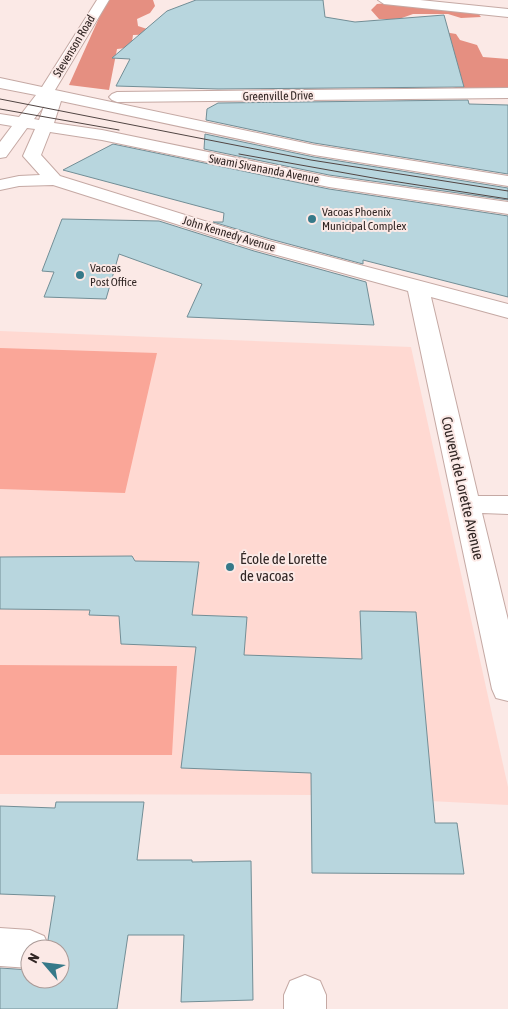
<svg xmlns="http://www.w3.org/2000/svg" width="508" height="1009" viewBox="0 0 508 1009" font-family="'Asap Condensed',sans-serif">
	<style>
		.built { fill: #ffd9d2 }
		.green { fill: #faa698 }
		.forest { fill: #e58f81 }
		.building { fill: #b8d6de; stroke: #728e96 }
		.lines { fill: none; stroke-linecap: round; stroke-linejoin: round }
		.minor-casing { stroke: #c5a9a4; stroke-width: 2 }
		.minor { fill: #fff; fill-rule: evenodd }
		.tram { stroke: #514543; stroke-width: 1 }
		.poi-dot { fill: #367989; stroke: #fbe9e6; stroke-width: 2 }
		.labels { text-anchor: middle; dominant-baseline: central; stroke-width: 4; stroke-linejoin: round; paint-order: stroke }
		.far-street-label { font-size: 12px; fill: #312624; stroke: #fbe9e6 }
		.far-poi-label { font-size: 12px; fill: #312624; stroke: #fbe9e6; text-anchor: start }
		.street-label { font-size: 15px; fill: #312624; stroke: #fbe9e6 }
		.poi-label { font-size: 15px; fill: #312624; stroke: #fbe9e6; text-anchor: start }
	</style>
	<rect width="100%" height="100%" fill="#fbe9e6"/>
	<path class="built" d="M 500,87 L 502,90 L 261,92 L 261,89 Z
		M 0,331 L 411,347 L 508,787 L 508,805 L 313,795 L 0,794 Z"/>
	<path class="green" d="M 0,348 L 157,353 L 125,493 L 0,489 Z
		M 0,665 L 177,666 L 172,755 L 0,755 Z"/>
	<path class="forest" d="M 107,0 L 153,0 L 155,6 L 150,13 L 137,19 L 138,26 L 162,34 L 133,35 L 132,42 L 126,48 L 117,49 L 109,90 L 69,85 Z
		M 398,2 L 407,7 L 429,6 L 475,10 L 481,17 L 461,18 L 448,14 L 413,14 L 399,19 L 379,19 L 371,10 L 377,4 Z
		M 432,30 L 456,34 L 460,40 L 477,45 L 483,57 L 508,59 L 508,98 L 483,95 L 441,84 Z"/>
	<path class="building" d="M 196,0 L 323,0 L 325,17 L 355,22 L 444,15 L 464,87 L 218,89 L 116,86 L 130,59 L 112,58 L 167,11 Z
		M 468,100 L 469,104 L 508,105 L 508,174 L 314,143 L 206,120 L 207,109 L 218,103 Z
		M 205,134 L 314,157 L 508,188 L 508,200 L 329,175 L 204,149 Z
		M 113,144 L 329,189 L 508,216 L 508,297 L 363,260 L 363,264 L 270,239 L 213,222 L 223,222 L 224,213 L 63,170 Z
		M 62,219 L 159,221 L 254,251 L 366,282 L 374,325 L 187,317 L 202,284 L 119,254 L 106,299 L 44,297 L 54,272 L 42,271 Z
		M 132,556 L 135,561 L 199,562 L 192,615 L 247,617 L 244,655 L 362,659 L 360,611 L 416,612 L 435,823 L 457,823 L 464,874 L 312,873 L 311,773 L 181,768 L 196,647 L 121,644 L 119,616 L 89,615 L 90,610 L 0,609 L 0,557 Z
		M 56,802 L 144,802 L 137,860 L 192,860 L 192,862 L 251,861 L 253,1000 L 181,1002 L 184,935 L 128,935 L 117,1009 L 0,1009 L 0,968 L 30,970 L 30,979 L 60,979 L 60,949 L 52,949 L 48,940 L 55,896 L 0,894 L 0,806 L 55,808 Z"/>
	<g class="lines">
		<g class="minor-casing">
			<path id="minor" d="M 97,0 L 109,0 L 55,90 L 314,145 L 508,176 L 508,186 L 314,155 L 61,101 L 54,123 L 102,130 L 329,177 L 508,202 L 508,214 L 329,187 L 102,140 L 50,132 L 41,155 L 60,176 L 269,241 L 508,304 L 508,318 L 431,297 L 478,496 L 508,496 L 508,514 L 482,513 L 508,620 L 508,701 L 496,698 L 492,689 L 408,291 L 255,249 L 53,185 L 19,186 L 0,190 L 0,180 L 19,176 L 40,175 L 23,156 L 35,129 L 27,128 L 6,157 L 0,158 L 0,142 L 12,126 L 0,124 L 0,114 L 19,117 L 36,95 L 0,88 L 0,78 L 42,87 ZM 44,106 L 39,120 L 34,119 Z
				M 378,0 L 420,0 L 508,9 L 508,17 L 384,4 Z
				M 508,88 L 508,98 L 117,102 L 112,100 L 109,97 L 112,94 L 117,92 Z
				M 0,928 L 30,930 L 44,936 L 50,949 L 30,949 L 30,968 L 0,966 Z
				M 305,975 L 320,981 L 326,995 L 326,1009 L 284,1009 L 284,995 L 290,981 Z"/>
		</g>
		<use href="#minor" class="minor"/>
		<path class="tram" d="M 0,99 L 311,160 L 508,191
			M 0,109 L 119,130
			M 239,154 L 379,179 L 508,199"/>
	</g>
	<g class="poi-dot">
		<circle cx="312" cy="219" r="5"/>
		<circle cx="80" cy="275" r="5"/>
		<circle cx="230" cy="567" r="5"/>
	</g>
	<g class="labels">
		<g class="far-street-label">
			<text transform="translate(74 46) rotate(-59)">Stevenson Road</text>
			<text transform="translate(278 96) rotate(-1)">Greenville Drive</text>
			<text transform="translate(264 169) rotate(11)">Swami Sivananda Avenue</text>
			<text transform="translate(229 234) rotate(17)">John Kennedy Avenue</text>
		</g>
		<g class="far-poi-label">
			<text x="322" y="212">Vacoas Phoenix<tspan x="322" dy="14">Municipal Complex</tspan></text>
			<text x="90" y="268">Vacoas<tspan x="90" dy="14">Post Office</tspan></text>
		</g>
		<g class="street-label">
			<text transform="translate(463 488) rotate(77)">Couvent de Lorette Avenue</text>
		</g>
		<g class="poi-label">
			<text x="240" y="558">École de Lorette<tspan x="240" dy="17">de vacoas</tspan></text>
		</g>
	</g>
	<g transform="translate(45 964) rotate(298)"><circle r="24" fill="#fbe9e6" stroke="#aa9b98"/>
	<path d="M0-4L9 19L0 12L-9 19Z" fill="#367989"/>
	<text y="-8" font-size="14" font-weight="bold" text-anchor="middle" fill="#312624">N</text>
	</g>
</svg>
